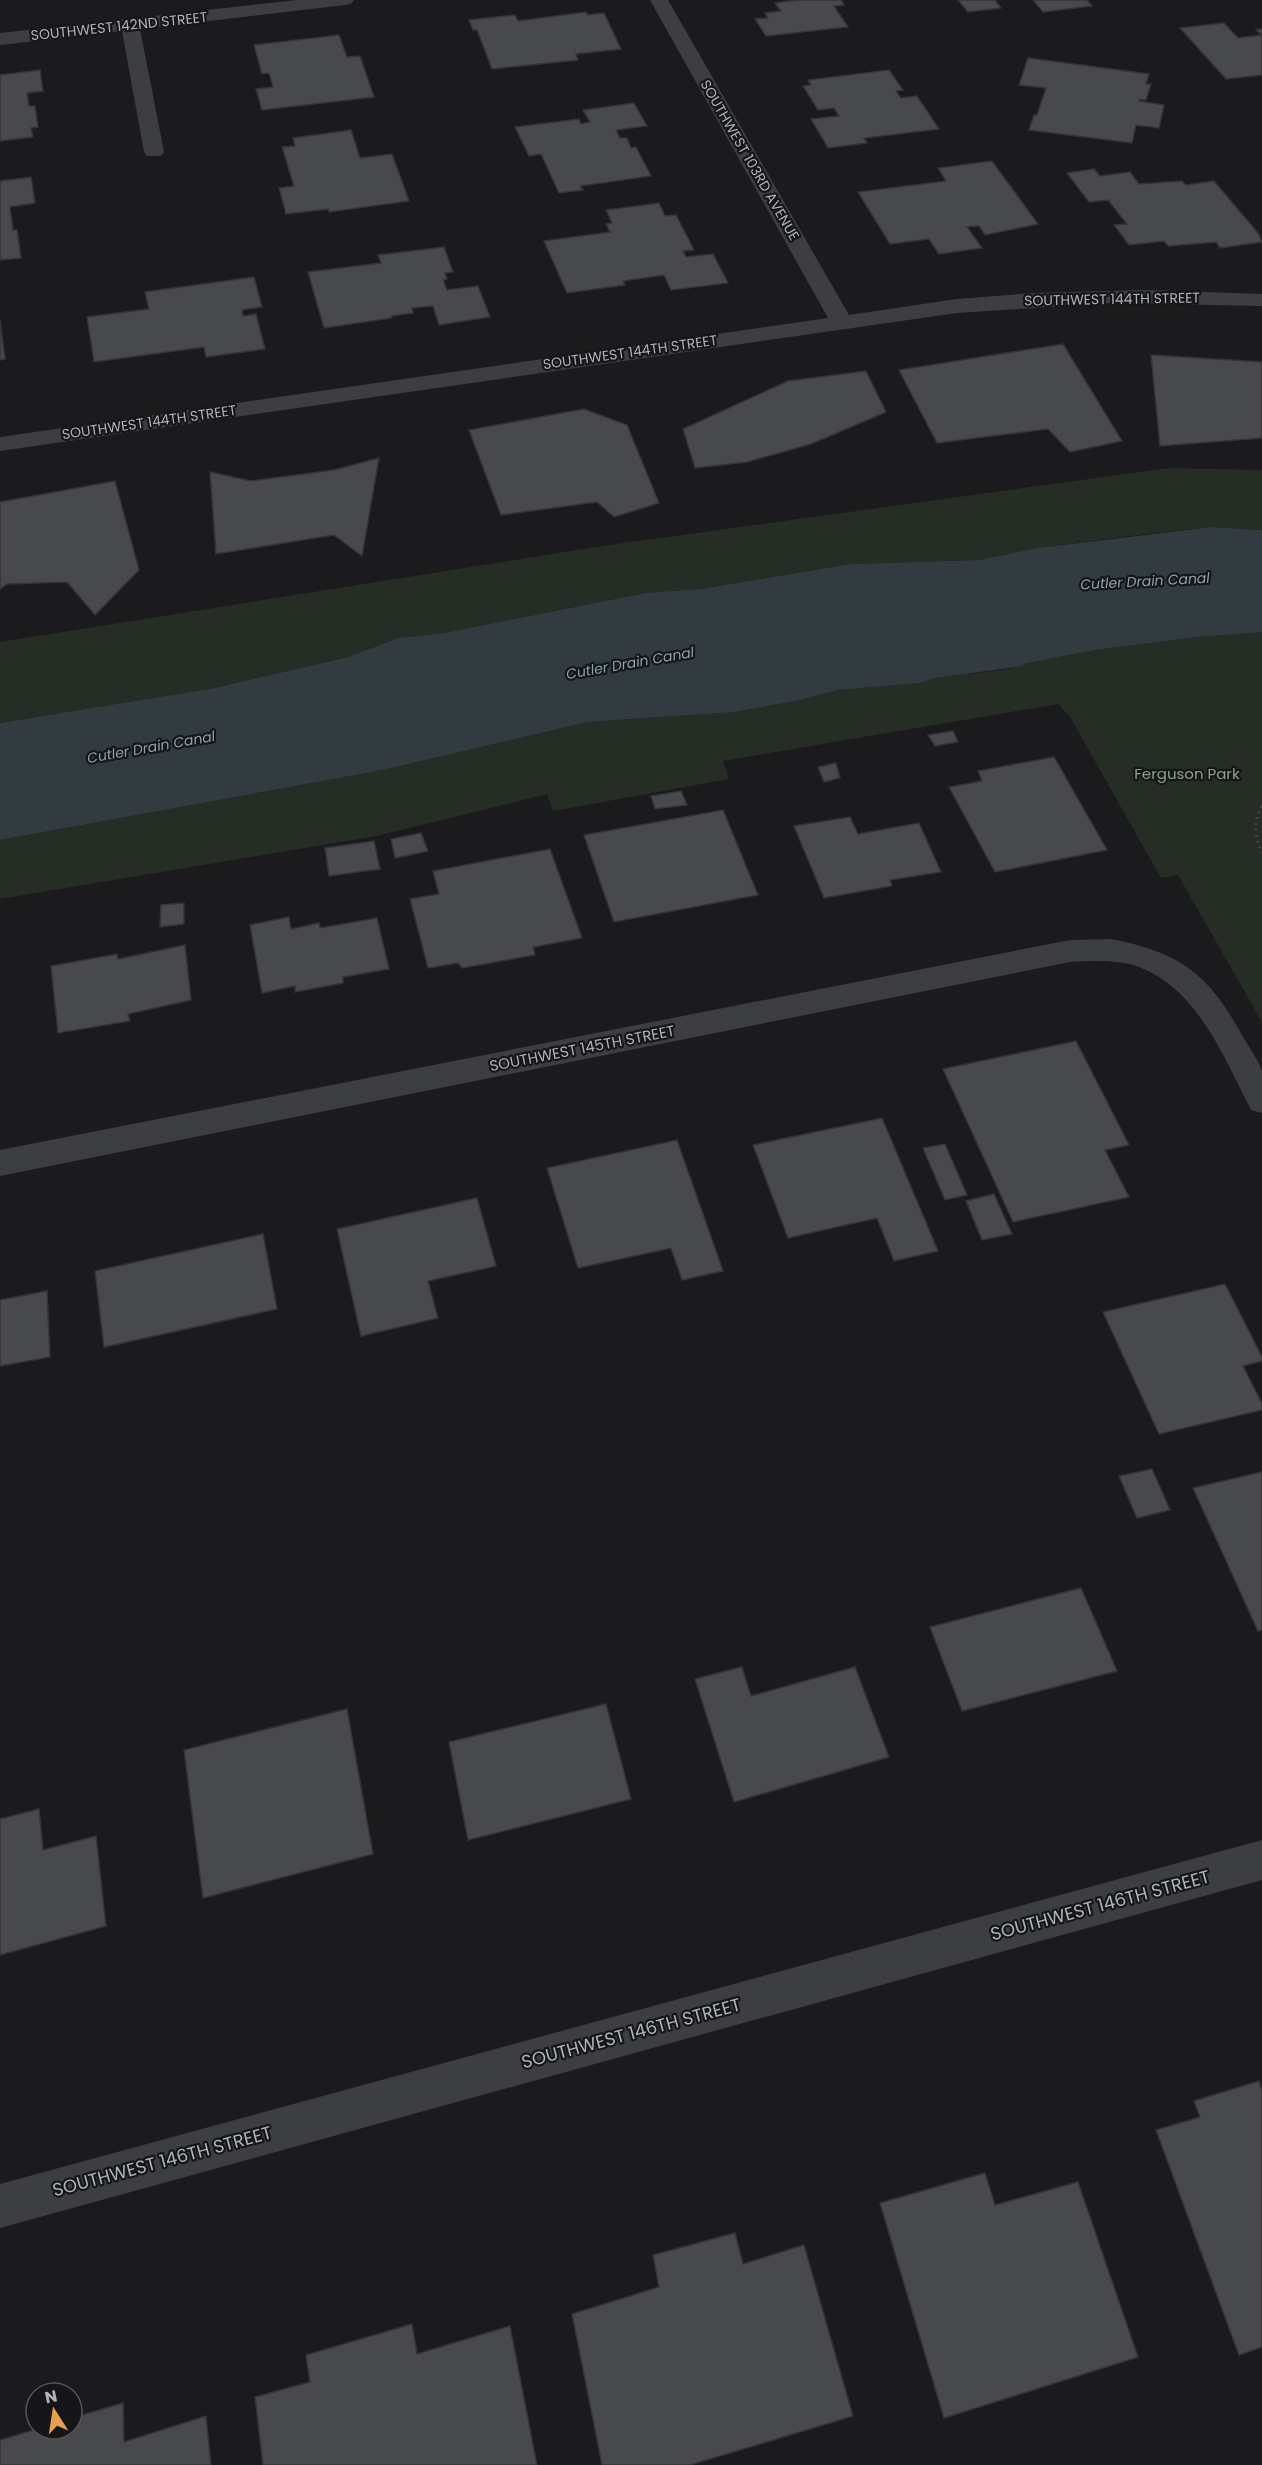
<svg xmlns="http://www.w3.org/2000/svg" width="1262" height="2465" viewBox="0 0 1262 2465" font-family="Poppins,sans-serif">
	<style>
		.green { fill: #252d25 }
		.water { fill: #313b40 }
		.building { fill: #48494d; stroke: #353539; stroke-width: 1.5 }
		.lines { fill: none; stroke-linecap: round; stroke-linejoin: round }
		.path { stroke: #424549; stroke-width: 3; stroke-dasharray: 2 4; stroke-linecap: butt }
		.street { fill: #3c3e42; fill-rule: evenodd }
		.labels { text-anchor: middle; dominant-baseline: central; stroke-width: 4.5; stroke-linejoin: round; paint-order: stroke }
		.far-street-label { font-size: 14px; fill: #aeb4bb; stroke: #161618 }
		.far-water-label { font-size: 14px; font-style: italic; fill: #89a4b3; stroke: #161618 }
		.park-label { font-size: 15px; fill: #89a587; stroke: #161618 }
		.street-label { font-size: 15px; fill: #aeb4bb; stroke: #161618 }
		.near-street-label { font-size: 18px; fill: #aeb4bb; stroke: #161618 }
	</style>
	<rect width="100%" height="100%" fill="#1b1b1d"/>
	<path class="green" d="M 1169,468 L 1262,470 L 1262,530 L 1212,527 L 1146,534 L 1037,548 L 979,560 L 851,564 L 700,589 L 645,593 L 444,633 L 398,638 L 348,657 L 214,688 L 0,723 L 0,642 L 609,545 Z
		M 1262,632 L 1262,1022 L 1178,875 L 1161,878 L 1070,717 L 1058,704 L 723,761 L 729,779 L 553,811 L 547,794 L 377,836 L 0,899 L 0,840 L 383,770 L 588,722 L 735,712 L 800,700 L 838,690 L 920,683 L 934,678 L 1010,669 L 1022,664 L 1095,650 L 1198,637 Z"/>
	<path class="water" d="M 1212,527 L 1262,530 L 1262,632 L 1198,637 L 1095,650 L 1023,664 L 1023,666 L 935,678 L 920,683 L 838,690 L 800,700 L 735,712 L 588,722 L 383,770 L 0,840 L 0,723 L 214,688 L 348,657 L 398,638 L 444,633 L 645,593 L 700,589 L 851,564 L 979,560 L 1037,548 Z"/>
	<path class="building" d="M 798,0 L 841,0 L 844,5 L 834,6 L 848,27 L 766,36 L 755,19 L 768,18 L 765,13 L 781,11 L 775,3 Z
		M 958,0 L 995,0 L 1001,8 L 968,12 Z
		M 1033,0 L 1087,0 L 1092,6 L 1043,12 Z
		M 586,12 L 587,15 L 604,13 L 621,49 L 576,54 L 578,60 L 492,69 L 477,30 L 473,30 L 469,20 L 515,15 L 518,21 Z
		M 1224,23 L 1238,38 L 1262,35 L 1256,30 L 1262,29 L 1262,75 L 1226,79 L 1180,28 Z
		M 339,35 L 347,57 L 360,56 L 374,97 L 262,110 L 256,89 L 273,87 L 269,73 L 262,74 L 254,45 Z
		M 1028,58 L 1149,74 L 1146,84 L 1151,84 L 1146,100 L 1140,99 L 1139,101 L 1164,105 L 1159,128 L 1136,125 L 1132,143 L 1029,130 L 1034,115 L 1037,115 L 1046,88 L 1019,85 Z
		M 40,70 L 43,91 L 27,93 L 29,106 L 35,106 L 38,127 L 31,128 L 33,137 L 0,141 L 0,75 Z
		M 889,70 L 903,90 L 896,91 L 901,98 L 917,96 L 939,129 L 864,138 L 867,143 L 828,148 L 811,119 L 839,116 L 834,108 L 818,110 L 803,86 L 811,85 L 808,80 Z
		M 634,103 L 647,126 L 616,130 L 620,138 L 627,138 L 631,148 L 636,147 L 651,176 L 580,186 L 583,190 L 559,193 L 541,154 L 529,156 L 515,127 L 579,119 L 581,124 L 590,122 L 583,110 Z
		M 351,130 L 360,158 L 392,154 L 409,201 L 329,212 L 328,209 L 286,214 L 279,188 L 294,186 L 282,147 L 295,146 L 293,138 Z
		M 992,161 L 1038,224 L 985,235 L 979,226 L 967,227 L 982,248 L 939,254 L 929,239 L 890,244 L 858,192 L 946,181 L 938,168 Z
		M 1094,169 L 1100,176 L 1130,172 L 1139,184 L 1182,181 L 1186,185 L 1214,181 L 1258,233 L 1262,242 L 1220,248 L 1216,242 L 1168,246 L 1164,241 L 1129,245 L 1114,225 L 1127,224 L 1108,200 L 1089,202 L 1067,173 Z
		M 31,177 L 35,203 L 10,207 L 13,230 L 17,230 L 21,258 L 0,260 L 0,181 Z
		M 659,203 L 665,216 L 676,215 L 694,250 L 683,251 L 686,257 L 713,254 L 728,283 L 671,290 L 664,275 L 623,281 L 625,285 L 567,293 L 544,241 L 610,232 L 606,224 L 612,223 L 606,210 Z
		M 444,247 L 453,272 L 445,273 L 447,279 L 443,280 L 447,290 L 478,286 L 490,317 L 439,325 L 433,306 L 412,308 L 413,313 L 391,316 L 392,318 L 324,328 L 308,272 L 381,263 L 378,255 Z
		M 254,277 L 262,307 L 242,310 L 243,316 L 256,314 L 265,349 L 206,357 L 204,347 L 94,362 L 87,317 L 149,309 L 145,292 Z
		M 0,320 L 5,359 L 0,360 Z
		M 1063,344 L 1122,441 L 1070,452 L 1048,429 L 937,443 L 899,370 Z
		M 1151,355 L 1262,362 L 1262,438 L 1160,446 Z
		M 866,371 L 886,412 L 811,444 L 747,462 L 695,468 L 683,429 L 788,381 Z
		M 584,409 L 627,425 L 659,503 L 614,517 L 597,502 L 501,515 L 469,430 Z
		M 379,458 L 362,556 L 334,535 L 216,554 L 210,472 L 251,481 L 334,470 Z
		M 115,481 L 139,570 L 95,615 L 67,582 L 7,584 L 0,589 L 0,502 Z
		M 953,731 L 958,742 L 935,746 L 928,735 Z
		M 1054,757 L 1107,850 L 995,872 L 949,787 L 982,781 L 978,771 Z
		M 836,763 L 840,778 L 824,782 L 818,767 Z
		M 681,791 L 687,805 L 655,809 L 651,796 Z
		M 723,810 L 758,895 L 614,922 L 584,835 Z
		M 850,817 L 858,834 L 919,823 L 941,872 L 890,880 L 892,886 L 824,898 L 794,826 Z
		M 421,833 L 428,851 L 395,858 L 391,839 Z
		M 374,841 L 380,869 L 329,876 L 325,848 Z
		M 550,849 L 582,938 L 533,947 L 535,955 L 462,968 L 458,963 L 428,968 L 410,899 L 439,894 L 433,871 Z
		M 184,903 L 184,924 L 160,927 L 161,905 Z
		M 289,917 L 291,929 L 319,923 L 320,928 L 377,918 L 389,969 L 343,977 L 343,983 L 295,992 L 295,986 L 262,993 L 250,925 Z
		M 185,945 L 191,1000 L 128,1014 L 130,1021 L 58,1033 L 51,966 L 117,954 L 118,959 Z
		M 1076,1041 L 1129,1145 L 1105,1150 L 1129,1197 L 1013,1222 L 943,1069 Z
		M 882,1118 L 938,1251 L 894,1261 L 877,1218 L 788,1238 L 753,1145 Z
		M 677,1140 L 723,1271 L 682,1280 L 671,1248 L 578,1268 L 547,1168 Z
		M 945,1144 L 967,1195 L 945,1200 L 923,1148 Z
		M 994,1194 L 1012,1234 L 982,1240 L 966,1201 Z
		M 477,1198 L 496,1266 L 428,1281 L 438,1318 L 361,1336 L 337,1229 Z
		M 263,1234 L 277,1309 L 104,1347 L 95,1271 Z
		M 1225,1284 L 1262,1357 L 1262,1361 L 1243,1366 L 1262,1404 L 1262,1410 L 1159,1434 L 1103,1312 Z
		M 47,1291 L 50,1357 L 0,1366 L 0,1300 Z
		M 1152,1469 L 1170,1510 L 1137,1518 L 1119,1476 Z
		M 1262,1472 L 1262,1630 L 1258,1631 L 1193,1488 Z
		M 1081,1588 L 1117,1671 L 962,1711 L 930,1627 Z
		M 742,1667 L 751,1696 L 855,1667 L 889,1757 L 734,1802 L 695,1679 Z
		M 606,1704 L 631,1799 L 468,1840 L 449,1742 Z
		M 347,1709 L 373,1854 L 203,1898 L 184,1750 Z
		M 39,1809 L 43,1850 L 96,1836 L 106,1926 L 0,1955 L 0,1819 Z
		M 1259,2081 L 1262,2091 L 1262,2347 L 1239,2355 L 1156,2130 L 1200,2117 L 1194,2101 Z
		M 985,2173 L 995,2205 L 1078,2182 L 1138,2357 L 944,2418 L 880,2203 Z
		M 735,2233 L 743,2264 L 804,2245 L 853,2416 L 690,2465 L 602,2465 L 572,2314 L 659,2287 L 653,2255 Z
		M 412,2324 L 417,2354 L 510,2326 L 537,2465 L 263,2465 L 255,2397 L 310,2382 L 306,2355 Z
		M 123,2403 L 124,2442 L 206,2416 L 211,2465 L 0,2465 L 0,2440 L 37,2429 L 72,2429 L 72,2418 Z"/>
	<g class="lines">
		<path class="path" d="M 1262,806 C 1253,822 1255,837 1262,853"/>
		<path class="street" d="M 297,0 L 354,0 L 351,4 L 345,5 L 140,29 L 164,152 L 161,156 L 147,156 L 144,152 L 122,31 L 0,45 L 0,33 Z
			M 650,0 L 668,0 L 849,315 L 957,299 L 1033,293 L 1148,290 L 1262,294 L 1262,306 L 1110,303 L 957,313 L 0,451 L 0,437 L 828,318 Z
			M 1111,939 C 1179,952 1208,973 1242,1035 C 1248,1046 1259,1060 1262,1072 C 1262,1084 1262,1101 1262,1113 L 1251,1110 C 1224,1058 1198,989 1139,967 C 1117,959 1093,961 1070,962 L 0,1176 L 0,1150 L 1070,940 Z
			M 1262,1840 L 1262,1880 L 0,2228 L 0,2184 Z"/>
	</g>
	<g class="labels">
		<g class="far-street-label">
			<text transform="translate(119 26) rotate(-6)">SOUTHWEST 142ND STREET</text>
			<text transform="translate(750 160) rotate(60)">SOUTHWEST 103RD AVENUE</text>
			<text transform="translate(1112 299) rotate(-1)">SOUTHWEST 144TH STREET</text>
			<text transform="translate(630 352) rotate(-8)">SOUTHWEST 144TH STREET</text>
			<text transform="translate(149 422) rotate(-8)">SOUTHWEST 144TH STREET</text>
		</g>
		<g class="far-water-label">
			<text transform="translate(1145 581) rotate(-3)">Cutler Drain Canal</text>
			<text transform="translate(630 663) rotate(-10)">Cutler Drain Canal</text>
			<text transform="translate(151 747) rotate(-10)">Cutler Drain Canal</text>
		</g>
		<g class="park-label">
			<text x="1187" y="773">Ferguson Park</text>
		</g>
		<g class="street-label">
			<text transform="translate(582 1048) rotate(-11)">SOUTHWEST 145TH STREET</text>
		</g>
		<g class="near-street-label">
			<text transform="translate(1100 1905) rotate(-15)">SOUTHWEST 146TH STREET</text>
			<text transform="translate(631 2033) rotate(-15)">SOUTHWEST 146TH STREET</text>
			<text transform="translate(162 2161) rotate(-15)">SOUTHWEST 146TH STREET</text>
		</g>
	</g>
	<g transform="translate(54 2411) rotate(348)"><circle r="28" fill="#161618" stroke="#535559" stroke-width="1.5"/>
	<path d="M0-4.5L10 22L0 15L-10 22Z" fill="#e69f4a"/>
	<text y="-9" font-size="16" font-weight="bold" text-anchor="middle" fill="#aeb4bb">N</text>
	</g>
</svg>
